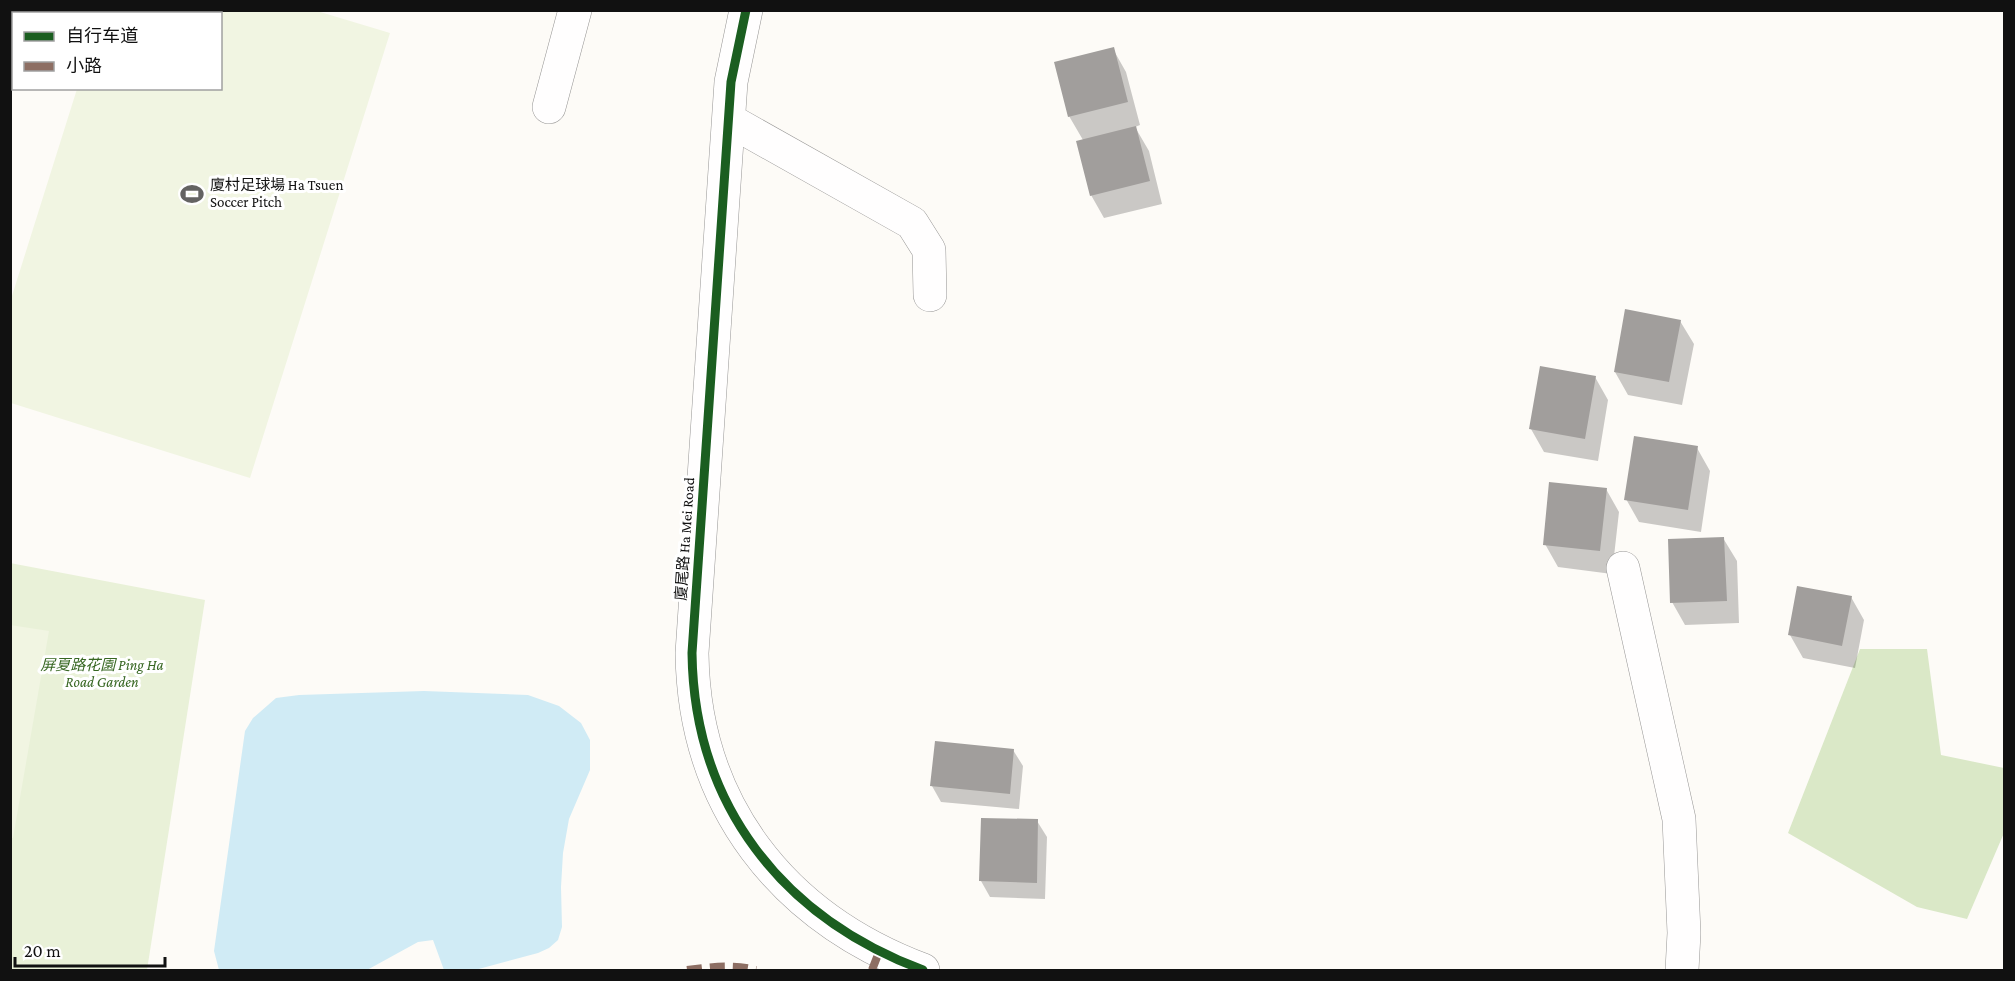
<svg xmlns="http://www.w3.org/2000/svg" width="2015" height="981" viewBox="0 0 2015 981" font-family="'Crimson Pro','Noto Sans SC',serif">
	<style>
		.green { fill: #e9f1d8 }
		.forest { fill: #dae8c7 }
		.pitch { fill: #f1f5e2 }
		.water { fill: #d0ebf5 }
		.shadow { fill: #0003 }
		.building { fill: #a19e9c }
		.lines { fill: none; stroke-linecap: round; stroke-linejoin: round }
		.minor-casing { stroke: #979695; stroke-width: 34 }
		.minor { stroke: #fffefe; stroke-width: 33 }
		.quiet { stroke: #8d6e63; stroke-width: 8; stroke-dasharray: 15 8; stroke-linecap: butt }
		.cycleway-casing { stroke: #fff; stroke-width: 13 }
		.cycleway { stroke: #1b5e20; stroke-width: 9 }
		.labels { text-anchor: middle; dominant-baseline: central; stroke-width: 6; stroke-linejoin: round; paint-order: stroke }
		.poi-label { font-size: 15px; fill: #111; stroke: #fff; text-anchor: start }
		.street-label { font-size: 15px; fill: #111; stroke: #fff }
		.park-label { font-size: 15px; font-style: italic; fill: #376722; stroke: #fff }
	</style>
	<rect width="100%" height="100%" fill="#fdfbf7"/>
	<path class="green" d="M 10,563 L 205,600 L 147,970 L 11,970 Z"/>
	<path class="forest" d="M 1860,649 L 1927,649 L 1941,755 L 2004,768 L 2004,833 L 1967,919 L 1917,907 L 1788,833 Z"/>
	<path class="pitch" d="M 102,11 L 317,11 L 390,33 L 250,478 L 11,403 L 11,299 L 77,89 L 220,88 L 220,14 L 101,13 Z
		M 10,625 L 49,631 L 13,838 L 10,838 Z"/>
	<path class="water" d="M 424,691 L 528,695 L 559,706 L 581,723 L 590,740 L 590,770 L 569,819 L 563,853 L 561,887 L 562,927 L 558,940 L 549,948 L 538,953 L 475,970 L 444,970 L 433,940 L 418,942 L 367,970 L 219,970 L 214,951 L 245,731 L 253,718 L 276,698 L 299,695 Z"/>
	<path class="shadow" d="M 1113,49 L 1126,72 L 1140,125 L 1135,127 L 1149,151 L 1162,204 L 1104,218 L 1091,195 L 1083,140 L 1069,116 Z
		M 1680,321 L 1694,344 L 1682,405 L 1628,395 L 1615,372 Z
		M 1595,377 L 1608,400 L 1598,461 L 1544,452 L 1531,429 Z
		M 1697,448 L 1710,471 L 1701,532 L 1639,522 L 1626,499 Z
		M 1606,489 L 1619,512 L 1612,574 L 1558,567 L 1545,544 Z
		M 1723,538 L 1737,561 L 1739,623 L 1685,625 L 1672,602 Z
		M 1851,597 L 1864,620 L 1855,668 L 1803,658 L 1790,635 Z
		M 1013,750 L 1023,766 L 1019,809 L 941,802 L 932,786 Z
		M 1037,821 L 1047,837 L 1045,899 L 990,897 L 981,881 Z"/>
	<path class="building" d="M 1114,47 L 1128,102 L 1068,117 L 1054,62 Z
		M 1136,126 L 1150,181 L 1090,196 L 1076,141 Z
		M 1625,309 L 1681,320 L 1669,382 L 1614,372 Z
		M 1540,366 L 1596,376 L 1585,439 L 1529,429 Z
		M 1634,436 L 1698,446 L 1688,510 L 1624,500 Z
		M 1549,482 L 1607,488 L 1600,551 L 1543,545 Z
		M 1724,537 L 1727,601 L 1670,603 L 1668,539 Z
		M 1797,586 L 1852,596 L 1842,646 L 1788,635 Z
		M 935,741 L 1014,749 L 1010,794 L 930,786 Z
		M 981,818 L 1038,819 L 1037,883 L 979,881 Z"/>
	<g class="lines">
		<g class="minor-casing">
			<path id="minor" d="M 746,10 L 731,82 L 692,653 C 694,805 782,917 923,970
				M 549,107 L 575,10
				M 729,120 L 912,223 L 929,250 L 930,295
				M 1623,568 L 1679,819 L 1684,933 L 1682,970"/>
		</g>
		<use href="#minor" class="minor"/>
		<path class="quiet" d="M 687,970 C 711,967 732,964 756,970
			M 872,970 L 879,952"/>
		<g class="cycleway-casing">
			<path id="cycleway" d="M 746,10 L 731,82 L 692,653 C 694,805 782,917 923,970"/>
		</g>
		<use href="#cycleway" class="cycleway"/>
	</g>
	<defs>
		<g id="stadium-bare" transform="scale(1.8)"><path d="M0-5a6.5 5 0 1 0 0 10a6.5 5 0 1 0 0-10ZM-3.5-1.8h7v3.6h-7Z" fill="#646362" stroke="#fff" stroke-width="2.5" paint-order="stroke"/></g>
	</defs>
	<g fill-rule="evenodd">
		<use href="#stadium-bare" x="192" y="194"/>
	</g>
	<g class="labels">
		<g class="poi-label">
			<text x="210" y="185">廈村足球場 Ha Tsuen<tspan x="210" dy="17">Soccer Pitch</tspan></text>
		</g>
		<g class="street-label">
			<text transform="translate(685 539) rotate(-86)">廈尾路 Ha Mei Road</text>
		</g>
		<g class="park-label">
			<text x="102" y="665">屏夏路花園 Ping Ha<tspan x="102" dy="17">Road Garden</tspan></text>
		</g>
	</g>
	<rect width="2015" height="981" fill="none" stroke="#111111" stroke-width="24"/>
	<rect x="12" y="12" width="210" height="78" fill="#ffffff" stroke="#a0a0a0" stroke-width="1.5"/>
	<rect x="24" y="32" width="30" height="9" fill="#1b5e20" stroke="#a0a0a0" stroke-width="1.5"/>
	<text x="66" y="42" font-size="18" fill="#111111">自行车道</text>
	<rect x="24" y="62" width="30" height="9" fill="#8d6e63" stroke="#a0a0a0" stroke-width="1.5"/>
	<text x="66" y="72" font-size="18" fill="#111111">小路</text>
	<path d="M15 957v9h150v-9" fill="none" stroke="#111111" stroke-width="3"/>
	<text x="24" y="957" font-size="18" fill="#111111" stroke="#ffffff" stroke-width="4.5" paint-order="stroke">20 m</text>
</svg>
